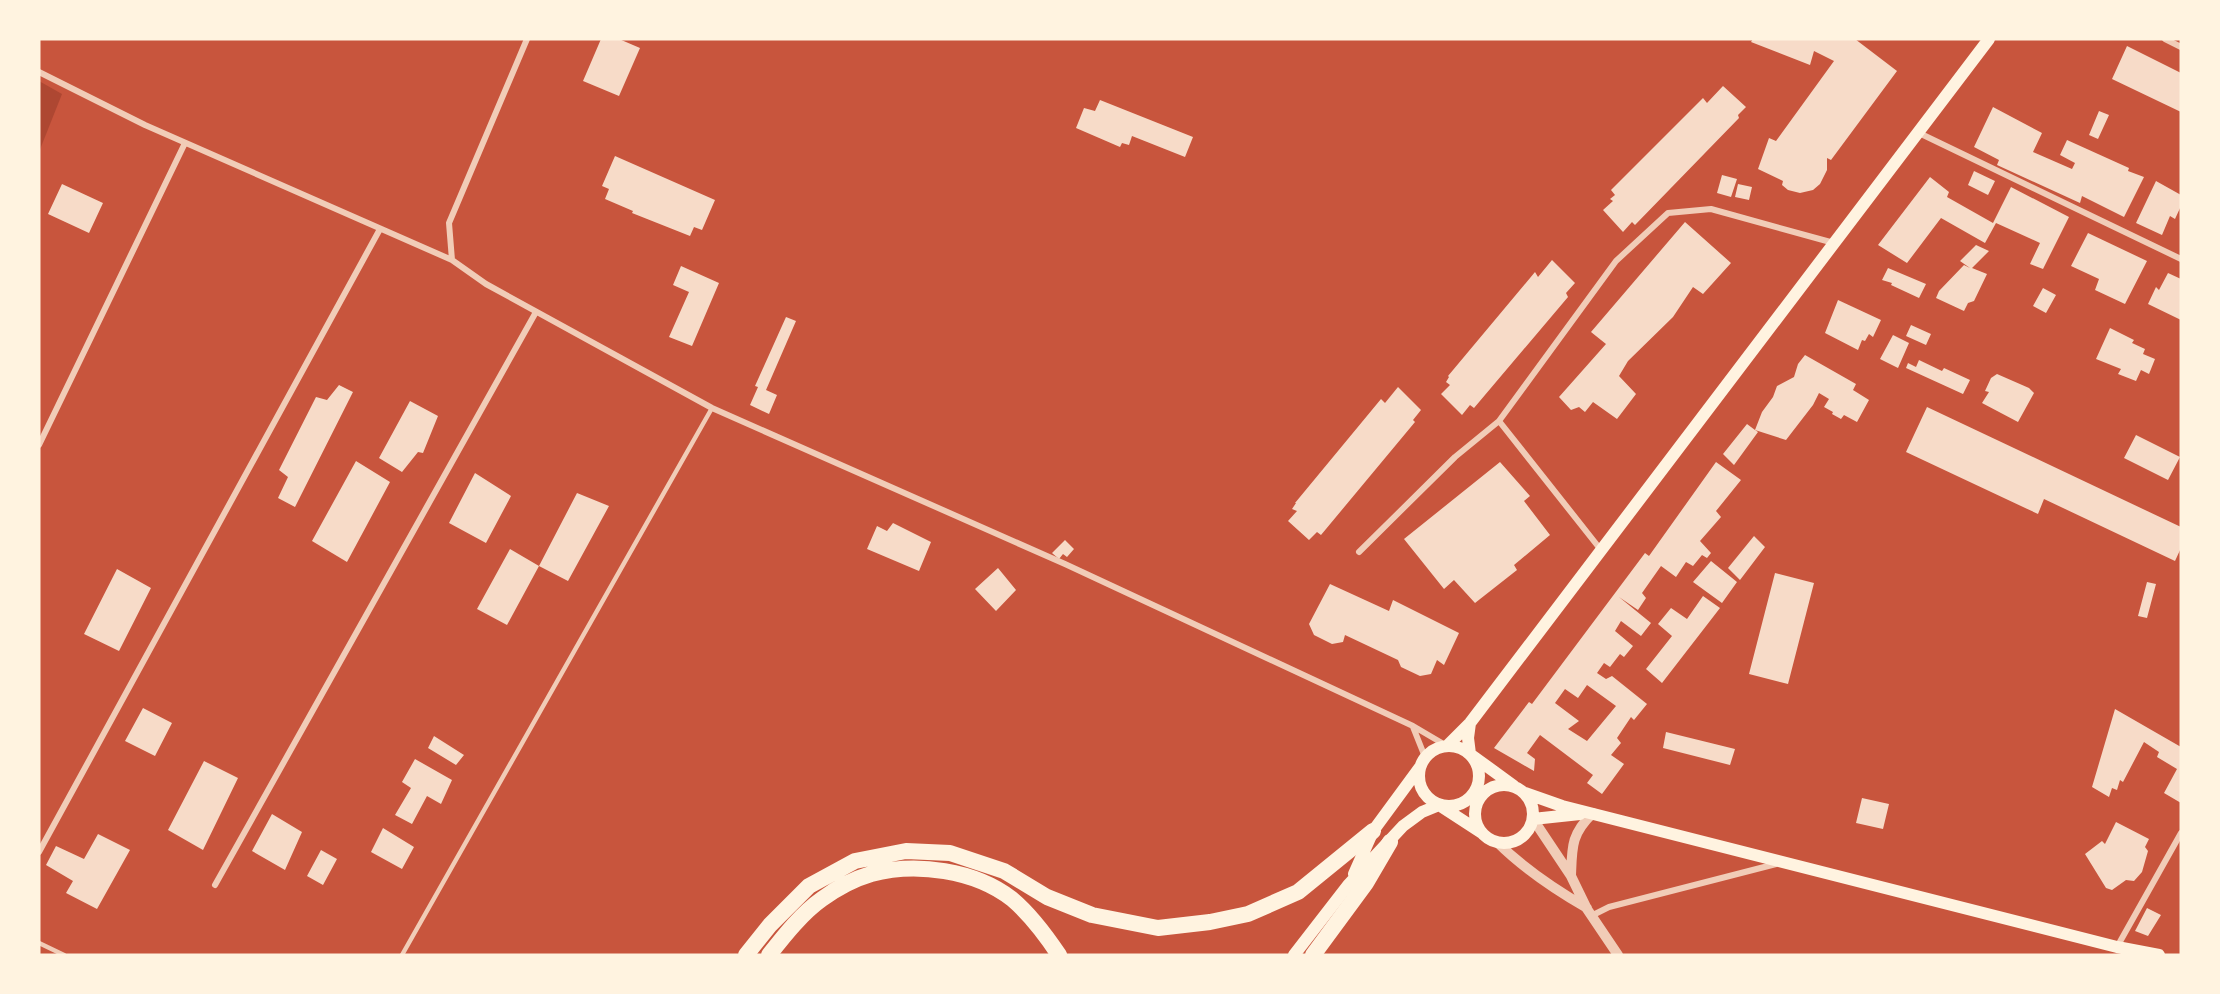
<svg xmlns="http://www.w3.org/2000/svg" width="2220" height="994" viewBox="0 0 2220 994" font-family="Jost,sans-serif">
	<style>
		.green { fill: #ae4732 }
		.building { fill: #f7dbc8; fill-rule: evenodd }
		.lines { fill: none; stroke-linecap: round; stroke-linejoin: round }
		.service { stroke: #f1ccb7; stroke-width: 4.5 }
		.minor { stroke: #f1ccb7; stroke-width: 6 }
		.tertiary { stroke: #f1ccb7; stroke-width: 10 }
		.secondary { stroke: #fff3e0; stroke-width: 12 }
		.trunk { stroke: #fff3e0; stroke-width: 16 }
	</style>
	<rect width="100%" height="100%" fill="#c8553d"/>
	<path class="green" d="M 39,81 L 62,94 L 39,152 Z"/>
	<path class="building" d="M 601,39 L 619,39 L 640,48 L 619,96 L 583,81 Z
		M 1753,39 L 1855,39 L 1897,71 L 1831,160 L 1827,158 L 1827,170 L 1820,184 L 1813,190 L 1800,193 L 1788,190 L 1782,185 L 1783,181 L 1758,169 L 1769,138 L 1776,141 L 1834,61 L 1814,51 L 1810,65 L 1751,42 Z
		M 2127,46 L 2181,73 L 2181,112 L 2112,79 Z
		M 1723,86 L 1746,107 L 1738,115 L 1739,118 L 1635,225 L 1632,222 L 1623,232 L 1603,210 L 1613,201 L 1610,199 L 1615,195 L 1611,190 L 1703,98 L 1707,103 Z
		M 1100,100 L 1193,137 L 1185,157 L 1132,136 L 1129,145 L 1122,143 L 1120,147 L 1076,128 L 1084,108 L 1095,111 Z
		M 1993,107 L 2042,133 L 2033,152 L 2072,169 L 2075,163 L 2060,155 L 2067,140 L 2129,168 L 2128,171 L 2144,177 L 2124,217 L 2082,196 L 2080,203 L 1997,165 L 1999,160 L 1974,147 Z
		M 2099,111 L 2109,115 L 2098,139 L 2089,135 Z
		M 615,156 L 715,200 L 702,230 L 694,227 L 690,236 L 632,213 L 633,211 L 605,199 L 609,189 L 602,186 Z
		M 1974,171 L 1995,181 L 1988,195 L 1968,185 Z
		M 1722,175 L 1737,179 L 1731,197 L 1717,193 Z
		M 1930,177 L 1949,192 L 1947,197 L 1993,223 L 2011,187 L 2069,217 L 2043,269 L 2030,264 L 2040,243 L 1996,223 L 1985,243 L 1941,218 L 1907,263 L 1878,245 Z
		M 2156,181 L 2181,195 L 2181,206 L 2175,219 L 2170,216 L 2162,235 L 2136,223 Z
		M 62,184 L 103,203 L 89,233 L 48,214 Z
		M 1738,184 L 1752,187 L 1749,200 L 1735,197 Z
		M 1685,222 L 1731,263 L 1703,294 L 1693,287 L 1673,317 L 1628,361 L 1619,376 L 1636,394 L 1617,419 L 1593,402 L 1585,412 L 1579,407 L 1571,410 L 1559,397 L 1606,344 L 1591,332 Z
		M 2088,233 L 2147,261 L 2125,304 L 2095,290 L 2099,279 L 2071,266 Z
		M 1976,245 L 1989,251 L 1972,268 L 1987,274 L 1974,301 L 1968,303 L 1964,311 L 1936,298 L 1939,291 L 1964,265 L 1970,268 L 1960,261 Z
		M 1552,260 L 1575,283 L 1566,293 L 1568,297 L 1474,408 L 1470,405 L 1462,415 L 1441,394 L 1450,385 L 1446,382 L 1449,377 L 1448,376 L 1535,272 L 1538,277 Z
		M 681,266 L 719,283 L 692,346 L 669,337 L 689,292 L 673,285 Z
		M 1888,268 L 1926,284 L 1919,298 L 1891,285 L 1892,283 L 1882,280 Z
		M 2168,273 L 2181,279 L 2181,320 L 2148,304 L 2156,287 L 2159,290 Z
		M 2043,288 L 2056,295 L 2046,313 L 2033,306 Z
		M 1838,300 L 1881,320 L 1873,337 L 1869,334 L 1865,341 L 1862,340 L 1858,350 L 1825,333 Z
		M 786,317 L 796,321 L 766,390 L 777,395 L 769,414 L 750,405 L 758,387 L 755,386 Z
		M 1911,325 L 1931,334 L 1926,345 L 1906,336 Z
		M 2110,328 L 2134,340 L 2132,343 L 2145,349 L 2143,354 L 2155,359 L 2149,374 L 2141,370 L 2136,381 L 2118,374 L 2121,369 L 2096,359 Z
		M 1893,335 L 1909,343 L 1898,368 L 1880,359 Z
		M 1805,355 L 1856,384 L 1853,390 L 1869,400 L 1857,422 L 1844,415 L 1841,419 L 1832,414 L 1833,412 L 1824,407 L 1829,399 L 1819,393 L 1813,405 L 1786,440 L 1755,430 L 1758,432 L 1734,465 L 1723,454 L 1747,424 L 1755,430 L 1762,412 L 1773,397 L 1777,386 L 1794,377 L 1798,364 Z
		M 1919,360 L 1942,371 L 1944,368 L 1970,380 L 1963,394 L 1906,368 L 1908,363 L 1916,367 Z
		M 1997,374 L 2029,388 L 2034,393 L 2018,422 L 1982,403 L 1989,392 L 1985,391 L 1991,378 Z
		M 339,385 L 353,392 L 295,507 L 278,498 L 288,477 L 279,470 L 316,397 L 327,400 Z
		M 1398,387 L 1421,410 L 1413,420 L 1415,422 L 1321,535 L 1317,532 L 1309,540 L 1288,521 L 1297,511 L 1292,509 L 1296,503 L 1295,503 L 1381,399 L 1385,403 Z
		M 410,401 L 438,416 L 423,453 L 418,452 L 402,472 L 379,458 Z
		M 1927,407 L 2181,527 L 2181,548 L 2175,561 L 2044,499 L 2038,514 L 1906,452 Z
		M 2136,435 L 2180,457 L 2168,480 L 2124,458 Z
		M 356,461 L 390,482 L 347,562 L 312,541 Z
		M 1500,462 L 1530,496 L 1524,501 L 1550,535 L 1514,565 L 1517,570 L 1475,603 L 1454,580 L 1444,589 L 1404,539 Z
		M 1716,462 L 1741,480 L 1716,511 L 1721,517 L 1700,541 L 1711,553 L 1707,558 L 1702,555 L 1693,566 L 1686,562 L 1676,577 L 1661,566 L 1642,593 L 1646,598 L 1638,610 L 1619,597 L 1651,623 L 1641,636 L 1621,621 L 1615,631 L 1633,646 L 1624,657 L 1620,654 L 1610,667 L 1604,663 L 1597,673 L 1606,679 L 1612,676 L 1647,704 L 1634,720 L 1631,717 L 1617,738 L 1621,743 L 1611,755 L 1624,764 L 1602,794 L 1587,783 L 1593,775 L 1540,735 L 1527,753 L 1535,759 L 1534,771 L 1494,748 L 1529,702 L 1532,704 L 1645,553 L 1649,556 ZM 1587,685 L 1616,706 L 1587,741 L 1568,729 L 1579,721 L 1555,703 L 1565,689 L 1578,698 Z
		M 475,473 L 511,496 L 486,543 L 449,523 Z
		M 577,493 L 609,506 L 568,581 L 539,566 Z
		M 893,523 L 931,542 L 919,571 L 867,549 L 877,526 L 887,531 Z
		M 1754,536 L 1765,547 L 1740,580 L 1728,568 Z
		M 1065,540 L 1074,549 L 1067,557 L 1063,554 L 1059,559 L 1052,553 Z
		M 510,549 L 539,566 L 507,625 L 477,609 Z
		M 1711,561 L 1737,582 L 1722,603 L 1693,582 Z
		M 998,568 L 1016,590 L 996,611 L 975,589 Z
		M 117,569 L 151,588 L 119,651 L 84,634 Z
		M 1775,573 L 1814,583 L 1788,684 L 1749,674 Z
		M 2147,582 L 2156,584 L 2147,618 L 2138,616 Z
		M 1330,584 L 1389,611 L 1393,600 L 1459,633 L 1444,665 L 1437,660 L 1431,674 L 1420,676 L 1401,667 L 1398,660 L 1345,635 L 1343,642 L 1332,644 L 1314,635 L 1309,624 Z
		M 1703,596 L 1720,608 L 1662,683 L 1646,669 L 1672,636 L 1658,624 L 1671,608 L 1687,619 Z
		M 143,708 L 172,723 L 155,756 L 125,741 Z
		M 2115,709 L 2181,747 L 2181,803 L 2164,793 L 2177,769 L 2157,757 L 2159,752 L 2144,742 L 2123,782 L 2120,780 L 2117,790 L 2112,788 L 2109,797 L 2092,787 Z
		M 1666,732 L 1735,749 L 1730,765 L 1663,748 Z
		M 434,736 L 464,755 L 456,765 L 428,748 Z
		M 415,759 L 452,780 L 441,804 L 427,796 L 412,824 L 395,815 L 411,788 L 402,782 Z
		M 204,761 L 238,778 L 203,850 L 168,830 Z
		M 1862,798 L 1889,804 L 1883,829 L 1856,823 Z
		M 272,814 L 302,832 L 285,870 L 252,851 Z
		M 2116,822 L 2149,839 L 2145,847 L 2148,851 L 2142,872 L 2134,881 L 2126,880 L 2112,890 L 2106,888 L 2085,854 L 2102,841 L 2105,844 Z
		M 383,828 L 414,847 L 402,869 L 371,852 Z
		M 98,834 L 130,850 L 97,909 L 66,893 L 73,881 L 46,865 L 56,846 L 84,859 Z
		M 321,850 L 337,859 L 323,885 L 307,876 Z
		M 2147,908 L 2161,915 L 2148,936 L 2135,931 Z"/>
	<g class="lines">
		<path class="service" d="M 39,943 L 64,955
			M 402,955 L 712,408"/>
		<path class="minor" d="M 2165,39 L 2181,47
			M 39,72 L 145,125 L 452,260 L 486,284 L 712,408 L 1065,564 L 1413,726 L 1447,746
			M 1919,133 L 2181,259
			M 452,260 L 449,223 L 527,39
			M 1499,421 L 1601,550
			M 39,445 L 185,143
			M 1359,552 L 1455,457 L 1499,421 L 1616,261 L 1668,213 L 1711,209 L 1834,243
			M 1413,727 L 1425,757
			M 39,852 L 380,229
			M 215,885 L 536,312
			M 1593,915 L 1609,907 L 1776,864
			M 2117,947 L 2181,833"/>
		<path class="tertiary" d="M 1533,819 L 1571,876 L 1587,909 L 1618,955
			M 1497,842 C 1524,869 1554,889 1587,908
			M 1571,876 C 1572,847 1571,834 1593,813"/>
		<path class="secondary" d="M 1470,723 L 1468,738 L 1470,754 L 1514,786
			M1419 776a30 30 0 1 1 60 0a30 30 0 1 1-60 0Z
			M 1447,746 L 1470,723 L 1989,39
			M1475 814a29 29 0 1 1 58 0a29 29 0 1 1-58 0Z
			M 1525,793 L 1562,806 L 2117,947 L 2159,955
			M 1533,819 L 1580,814
			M 1354,874 L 1373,831 L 1420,767
			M 1294,955 L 1349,884 L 1403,826 L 1422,812 L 1439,805 L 1482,833"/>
		<path class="trunk" d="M 746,955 L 770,925 L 809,886 L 855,861 L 906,851 L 950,853 L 1004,871 L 1047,897 L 1092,915 L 1158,928 L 1210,922 L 1248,914 L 1298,892 L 1373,831
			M 769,955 C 784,936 802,913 822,899 C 837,888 854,879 871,874 C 916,862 975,870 1012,899 C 1031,915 1045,934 1059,955
			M 1313,955 L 1366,883 L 1390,842"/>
	</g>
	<rect width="2220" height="994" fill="none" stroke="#fff3e0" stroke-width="81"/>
</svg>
